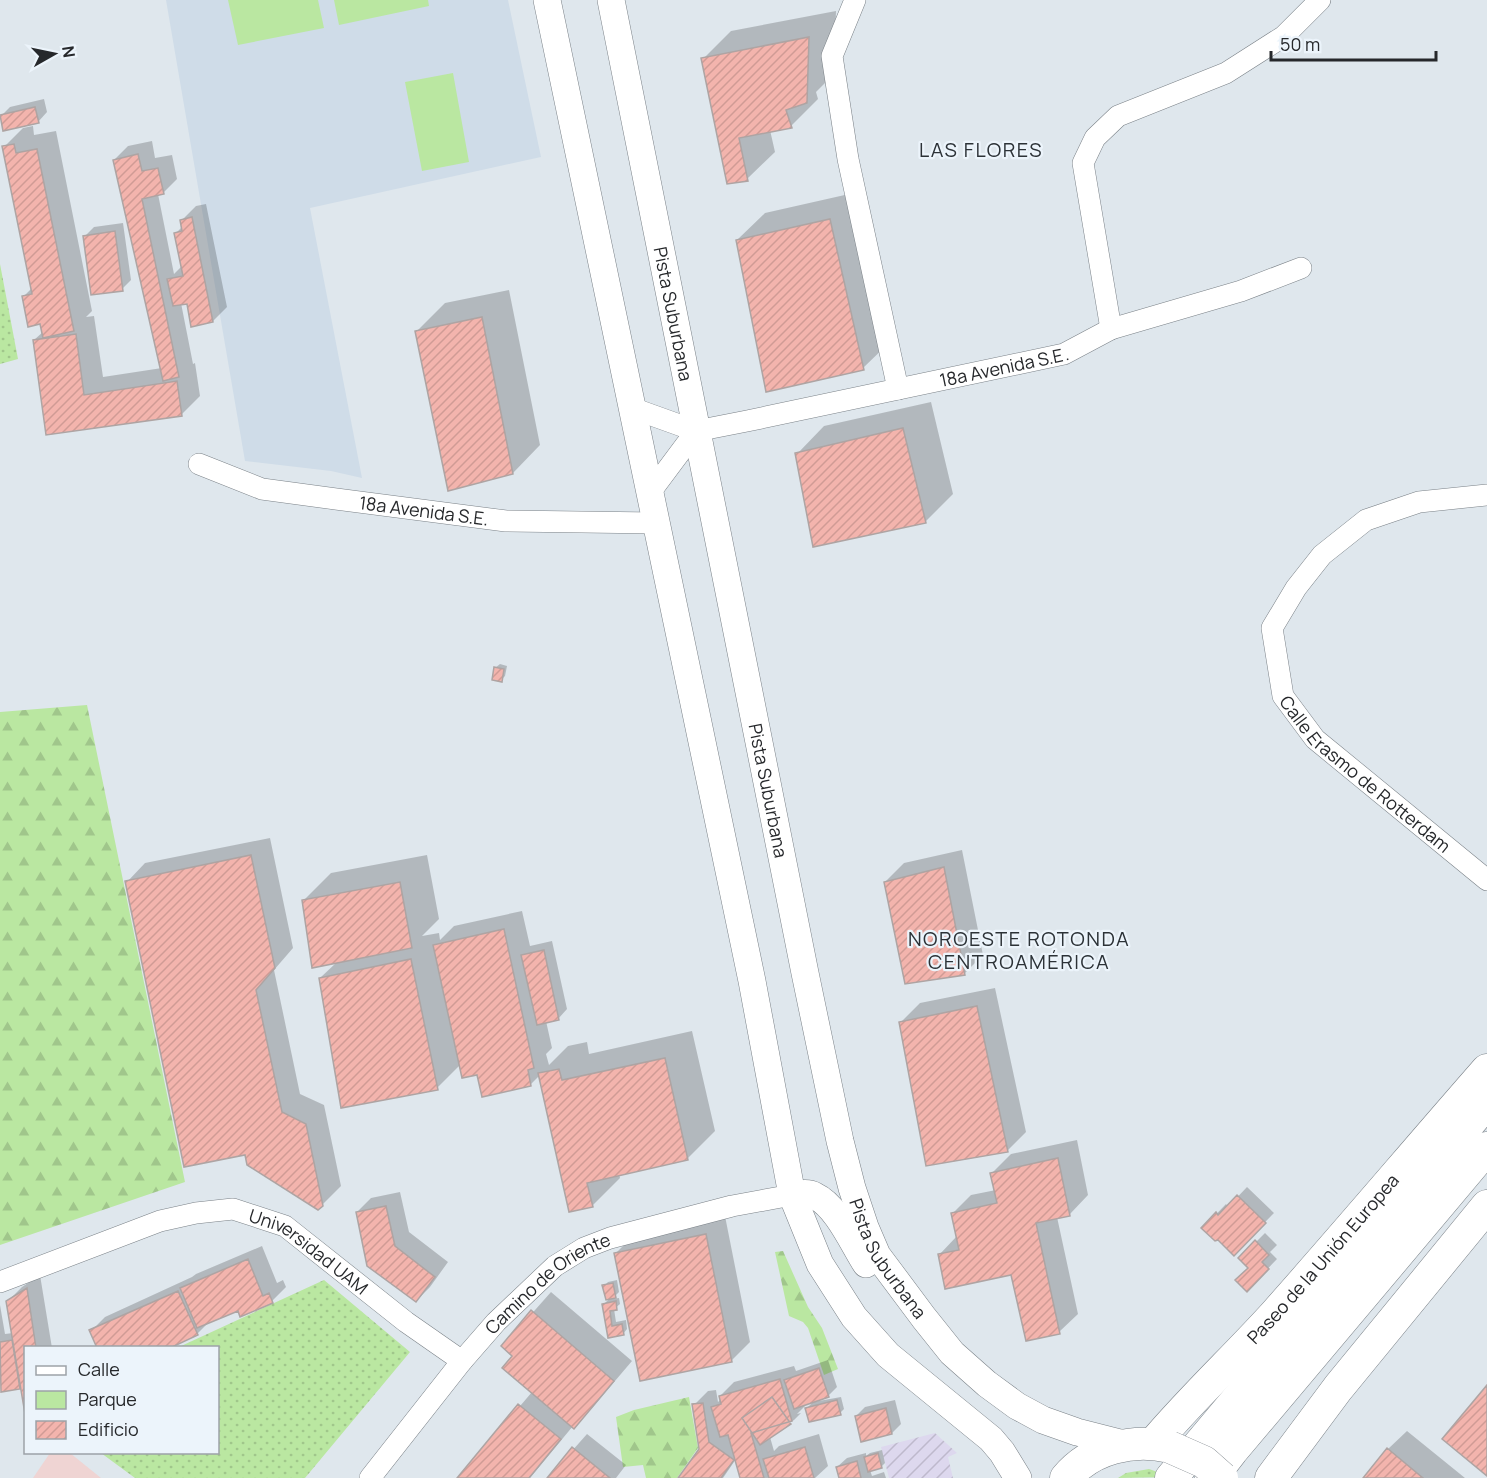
<svg xmlns="http://www.w3.org/2000/svg" width="1487" height="1478" viewBox="0 0 1487 1478" font-family="Manrope,sans-serif">
	<style>
		.commercial { fill: #efd4d3 }
		.industrial { fill: url(#industrial-furrows) }
		.built { fill: #cfdce8 }
		.grass { fill: url(#grass-dots) }
		.forest { fill: url(#forest-firs) }
		.green { fill: #bae7a1 }
		.shadow { fill: #0003 }
		.building { fill: url(#building-hatch); stroke: #aea4a3; stroke-width: 1.5 }
		.lines { fill: none; stroke-linecap: round; stroke-linejoin: round }
		.minor-casing { stroke: #7a8187; stroke-width: 22 }
		.major-casing { stroke: #7a8187; stroke-width: 28 }
		.highway-casing { stroke: #7a8187; stroke-width: 33 }
		.minor { stroke: #fff; stroke-width: 21 }
		.major { stroke: #fff; stroke-width: 27 }
		.highway { stroke: #fff; stroke-width: 32 }
		.highway-bridge-casing { stroke: #7a8187; stroke-width: 33; stroke-linecap: butt }
		.highway-bridge { stroke: #fff; stroke-width: 32 }
		.labels { text-anchor: middle; dominant-baseline: central; stroke-width: 4.5; stroke-linejoin: round; paint-order: stroke }
		.street-label { font-size: 18px; fill: #26282b; stroke: #ecf4fb }
		.neighbourhood-label { font-size: 20px; letter-spacing: 1.5px; fill: #2c3237; stroke: #ecf4fb }
	</style>
	<defs>
		<pattern id="industrial-furrows" width="10" height="10" patternUnits="userSpaceOnUse" patternTransform="scale(1.5)"><rect width="10" height="10" fill="#ddd8ee"/><path d="M-1 1l2-2M0 10L10 0M9 11l2-2" fill="none" stroke="#beb9cc"/></pattern>
		<pattern id="grass-dots" width="8" height="8" patternUnits="userSpaceOnUse" patternTransform="scale(1.5)"><rect width="8" height="8" fill="#bae7a1"/><path d="M2 2h.1M6 6h.1" fill="none" stroke="#a0c68b" stroke-width="1.8" stroke-linecap="round"/></pattern>
		<pattern id="forest-firs" width="22" height="20" patternUnits="userSpaceOnUse" patternTransform="scale(1.5)"><rect width="22" height="20" fill="#bae7a1"/><path d="M5 1l3.5 6h-7zM16 11l3.5 6h-7z" fill="#a0c68b"/></pattern>
		<pattern id="building-hatch" width="6" height="6" patternUnits="userSpaceOnUse" patternTransform="scale(1.5)"><rect width="6" height="6" fill="#f3b4ad"/><path d="M-1 1l2-2M0 6l6-6M5 7l2-2" fill="none" stroke="#d09b95"/></pattern>
	</defs>
	<rect width="100%" height="100%" fill="#dfe7ed"/>
	<path class="commercial" d="M 50,1453 L 70,1453 L 101,1478 L 33,1478 Z"/>
	<path class="industrial" d="M 935,1433 L 957,1453 L 948,1457 L 953,1478 L 889,1478 L 881,1447 Z"/>
	<path class="built" d="M 166,0 L 508,0 L 541,157 L 310,208 L 362,478 L 331,471 L 245,461 Z"/>
	<path class="grass" d="M 0,264 L 18,359 L 0,364 Z
		M 324,1280 L 410,1352 L 305,1478 L 135,1478 L 101,1453 L 218,1452 L 218,1348 L 179,1347 Z
		M 1149,1469 L 1172,1477 L 1118,1478 L 1126,1473 Z"/>
	<path class="forest" d="M 87,705 L 185,1182 L 0,1245 L 0,712 Z
		M 783,1251 L 808,1307 L 822,1328 L 838,1369 L 824,1375 L 808,1328 L 803,1322 L 789,1316 L 775,1252 Z
		M 689,1397 L 698,1448 L 677,1478 L 646,1478 L 643,1465 L 623,1467 L 616,1417 L 634,1410 Z"/>
	<path class="green" d="M 228,0 L 318,0 L 324,28 L 238,45 Z
		M 334,0 L 428,0 L 429,6 L 339,25 Z
		M 453,73 L 469,162 L 422,171 L 405,82 Z"/>
	<path class="shadow" d="M 836,11 L 834,74 L 816,92 L 818,99 L 791,126 L 770,130 L 775,152 L 747,179 L 703,59 L 731,31 Z
		M 44,99 L 47,112 L 38,122 L 1,116 L 10,107 Z
		M 33,126 L 34,135 L 56,131 L 92,311 L 86,317 L 94,316 L 103,377 L 162,368 L 114,160 L 128,146 L 152,141 L 155,158 L 172,155 L 177,179 L 163,193 L 158,194 L 174,274 L 182,266 L 176,233 L 183,226 L 182,220 L 196,206 L 206,204 L 227,307 L 213,321 L 188,302 L 181,303 L 193,364 L 195,363 L 200,396 L 181,415 L 48,434 L 34,340 L 44,331 L 42,322 L 24,296 L 33,287 L 4,147 L 23,128 Z
		M 858,192 L 891,341 L 863,368 L 737,240 L 765,213 Z
		M 123,223 L 131,280 L 122,289 L 85,236 L 94,227 Z
		M 509,290 L 540,445 L 513,473 L 417,331 L 445,303 Z
		M 931,402 L 953,494 L 925,522 L 797,454 L 824,426 Z
		M 500,664 L 507,666 L 505,676 L 501,680 L 495,668 Z
		M 270,838 L 293,948 L 274,970 L 300,1094 L 324,1105 L 341,1186 L 322,1205 L 246,1153 L 127,882 L 145,863 Z
		M 962,850 L 983,955 L 965,973 L 885,882 L 904,863 Z
		M 427,855 L 439,919 L 422,936 L 439,933 L 440,940 L 454,926 L 522,911 L 530,946 L 552,941 L 567,1009 L 558,1019 L 546,1021 L 552,1048 L 546,1054 L 549,1065 L 568,1046 L 587,1042 L 589,1054 L 692,1031 L 715,1131 L 687,1159 L 619,1174 L 620,1178 L 592,1206 L 540,1075 L 530,1085 L 479,1073 L 461,1064 L 437,1088 L 320,978 L 337,962 L 304,900 L 331,873 Z
		M 995,988 L 1026,1132 L 1007,1151 L 901,1022 L 920,1003 Z
		M 1077,1140 L 1088,1195 L 1070,1214 L 1057,1217 L 1078,1314 L 1059,1332 L 1013,1273 L 939,1255 L 957,1236 L 952,1214 L 971,1195 L 996,1190 L 992,1173 L 1011,1154 Z
		M 1247,1187 L 1274,1213 L 1234,1254 L 1218,1238 L 1203,1228 L 1226,1204 L 1228,1207 Z
		M 400,1192 L 409,1232 L 448,1262 L 430,1287 L 416,1301 L 357,1212 L 371,1198 Z
		M 725,1216 L 750,1342 L 732,1360 L 641,1379 L 615,1254 L 634,1235 Z
		M 1265,1233 L 1277,1245 L 1270,1252 L 1277,1259 L 1247,1290 L 1250,1268 L 1240,1258 Z
		M 262,1246 L 277,1283 L 283,1280 L 286,1287 L 272,1301 L 241,1315 L 239,1309 L 209,1322 L 197,1334 L 91,1331 L 105,1317 L 192,1277 L 196,1274 Z
		M 40,1275 L 52,1348 L 26,1348 L 26,1406 L 22,1384 L 19,1387 L 3,1390 L 0,1375 L 0,1305 L 5,1334 L 13,1333 L 8,1301 L 22,1287 Z
		M 617,1280 L 619,1292 L 612,1299 L 619,1298 L 620,1304 L 614,1309 L 616,1322 L 626,1320 L 627,1329 L 623,1334 L 610,1336 L 604,1304 L 610,1298 L 604,1286 L 608,1282 Z
		M 551,1292 L 632,1361 L 592,1408 L 573,1426 L 530,1478 L 459,1478 L 532,1392 L 514,1356 L 503,1346 Z
		M 828,1360 L 837,1387 L 828,1396 L 805,1404 L 805,1406 L 797,1414 L 801,1413 L 794,1420 L 770,1437 L 774,1451 L 779,1446 L 819,1434 L 828,1466 L 815,1478 L 742,1478 L 736,1459 L 723,1478 L 680,1478 L 701,1449 L 694,1405 L 708,1391 L 716,1390 L 718,1402 L 721,1399 L 720,1396 L 734,1382 L 794,1366 L 796,1371 Z
		M 841,1397 L 844,1409 L 840,1413 L 807,1408 L 813,1402 Z
		M 895,1400 L 901,1424 L 892,1433 L 856,1416 L 865,1407 Z
		M 1407,1431 L 1465,1478 L 1365,1478 L 1388,1449 Z
		M 587,1434 L 626,1465 L 616,1478 L 548,1478 Z
		M 882,1450 L 885,1463 L 881,1467 L 870,1470 L 872,1476 L 884,1472 L 886,1478 L 840,1478 L 837,1467 L 847,1458 L 866,1453 L 866,1456 L 870,1453 Z"/>
	<path class="building" d="M 809,37 L 807,103 L 786,110 L 792,128 L 739,138 L 748,181 L 727,184 L 701,58 Z
		M 35,107 L 39,123 L 3,131 L 0,115 Z
		M 14,144 L 16,153 L 37,149 L 74,331 L 43,338 L 40,324 L 28,327 L 22,296 L 32,294 L 2,146 Z
		M 138,154 L 142,171 L 158,168 L 164,194 L 142,199 L 179,377 L 163,381 L 113,160 Z
		M 192,217 L 213,322 L 191,327 L 187,304 L 173,306 L 167,279 L 183,276 L 174,233 L 182,231 L 180,220 Z
		M 830,219 L 864,370 L 766,392 L 736,240 Z
		M 115,231 L 123,291 L 91,295 L 83,236 Z
		M 482,317 L 513,474 L 448,491 L 415,331 Z
		M 76,334 L 84,395 L 177,381 L 182,416 L 46,435 L 33,340 Z
		M 903,428 L 926,523 L 813,547 L 795,453 Z
		M 494,667 L 504,669 L 502,682 L 492,680 Z
		M 251,855 L 275,968 L 256,990 L 282,1112 L 306,1124 L 323,1206 L 318,1210 L 247,1165 L 245,1155 L 184,1167 L 125,881 Z
		M 944,867 L 965,975 L 905,984 L 884,882 Z
		M 400,882 L 412,948 L 312,968 L 302,900 Z
		M 504,929 L 534,1068 L 528,1070 L 531,1086 L 482,1097 L 477,1075 L 462,1078 L 433,945 Z
		M 544,950 L 559,1020 L 537,1025 L 521,955 Z
		M 411,959 L 438,1090 L 341,1108 L 319,978 Z
		M 977,1006 L 1008,1152 L 926,1166 L 899,1022 Z
		M 665,1058 L 688,1160 L 587,1183 L 593,1207 L 569,1212 L 538,1073 L 559,1069 L 562,1080 Z
		M 1058,1158 L 1070,1216 L 1036,1223 L 1060,1334 L 1026,1341 L 1011,1275 L 945,1289 L 938,1254 L 959,1250 L 951,1213 L 997,1203 L 990,1173 Z
		M 1237,1195 L 1266,1223 L 1234,1256 L 1218,1240 L 1215,1241 L 1201,1228 L 1216,1212 L 1218,1215 Z
		M 386,1206 L 395,1246 L 435,1277 L 416,1302 L 367,1266 L 356,1212 Z
		M 706,1234 L 732,1362 L 640,1381 L 614,1253 Z
		M 1255,1240 L 1269,1255 L 1262,1262 L 1269,1269 L 1247,1292 L 1235,1280 L 1248,1268 L 1238,1258 Z
		M 248,1259 L 263,1296 L 269,1293 L 273,1303 L 240,1317 L 238,1311 L 197,1328 L 180,1288 Z
		M 613,1283 L 616,1298 L 606,1300 L 602,1285 Z
		M 27,1288 L 36,1348 L 26,1348 L 25,1414 L 6,1301 Z
		M 178,1291 L 198,1335 L 170,1348 L 97,1348 L 89,1330 Z
		M 616,1301 L 617,1310 L 610,1311 L 612,1326 L 622,1324 L 624,1335 L 608,1338 L 602,1304 Z
		M 531,1310 L 614,1381 L 574,1429 L 502,1368 L 512,1356 L 501,1346 Z
		M 12,1340 L 20,1389 L 1,1392 L 0,1342 Z
		M 819,1368 L 829,1397 L 794,1409 L 784,1380 Z
		M 780,1379 L 792,1421 L 751,1433 L 764,1478 L 740,1478 L 728,1435 L 720,1437 L 711,1407 L 721,1404 L 719,1396 Z
		M 1487,1385 L 1487,1476 L 1442,1439 Z
		M 772,1397 L 791,1424 L 760,1445 L 742,1418 Z
		M 837,1400 L 841,1415 L 809,1422 L 805,1408 Z
		M 703,1403 L 709,1442 L 734,1460 L 721,1478 L 678,1478 L 699,1449 L 692,1404 Z
		M 518,1404 L 561,1439 L 529,1478 L 457,1478 Z
		M 886,1408 L 892,1434 L 861,1442 L 855,1416 Z
		M 572,1447 L 610,1478 L 547,1478 Z
		M 805,1447 L 814,1478 L 769,1478 L 763,1459 Z
		M 1387,1448 L 1423,1478 L 1363,1478 Z
		M 878,1453 L 882,1468 L 868,1472 L 864,1457 Z
		M 857,1461 L 861,1478 L 839,1478 L 836,1467 Z"/>
	<g class="lines">
		<g class="minor-casing">
			<g id="minor">
				<path d="M 855,0 L 832,56 L 848,159 L 898,389"/>
				<path d="M 1111,329 L 1083,163 L 1095,138 L 1118,116 L 1226,73 L 1284,36 L 1320,0"/>
				<path id="s1" d="M 632,408 L 696,431 L 747,421 L 1064,354 L 1111,329 L 1241,291 L 1301,268"/>
				<path id="s2" d="M 199,464 L 262,489 L 336,499 L 506,521 L 655,523"/>
				<path d="M 649,494 L 696,431"/>
				<path id="s3" d="M 1487,495 L 1419,502 L 1366,520 L 1322,555 L 1296,588 L 1272,628 L 1283,696 L 1315,739 L 1487,880"/>
				<path id="s4" d="M 0,1282 L 160,1221 L 196,1213 L 233,1209 L 285,1226 L 406,1322 L 462,1361"/>
				<path id="s5" d="M 370,1478 L 462,1361 L 496,1322 L 555,1266 L 584,1248 L 610,1238 L 732,1206 L 792,1195"/>
			</g>
		</g>
		<g class="major-casing">
			<g id="major">
				<path d="M 547,0 L 752,981 L 792,1195 L 820,1264 L 854,1317 L 888,1355 L 991,1439 L 1002,1452 L 1018,1478"/>
				<path id="s6" d="M 611,0 L 805,973 L 840,1141 L 852,1188 L 865,1227 L 877,1255 L 924,1318 L 952,1353 L 987,1384 L 1017,1406 L 1043,1420 L 1077,1432 L 1128,1445"/>
				<path d="M 792,1195 C 799,1194 808,1192 815,1196 C 837,1206 853,1244 866,1264"/>
			</g>
		</g>
		<g class="highway-casing">
			<g id="highway">
				<path id="s7" d="M 1154,1443 C 1192,1398 1236,1357 1275,1314 C 1347,1233 1416,1151 1487,1070"/>
				<path d="M 1066,1478 C 1091,1448 1133,1438 1170,1447"/>
				<path d="M 1171,1478 L 1487,1102"/>
				<path d="M 1211,1478 L 1232,1451 L 1487,1148"/>
				<path d="M 1271,1478 L 1338,1388 L 1487,1206"/>
			</g>
		</g>
		<use href="#minor" class="minor"/>
		<use href="#major" class="major"/>
		<use href="#highway" class="highway"/>
		<g class="highway-bridge-casing">
			<path id="highway-bridge" d="M 1170,1447 L 1204,1462 L 1222,1478"/>
		</g>
		<use href="#highway-bridge" class="highway-bridge"/>
	</g>
	<g class="labels">
		<g class="street-label">
			<text stroke="none"><textPath href="#s6" startOffset="320">Pista Suburbana</textPath></text>
			<text stroke="none"><textPath href="#s1" startOffset="382">18a Avenida S.E.</textPath></text>
			<text stroke="none"><textPath href="#s2" startOffset="231">18a Avenida S.E.</textPath></text>
			<text stroke="none"><textPath href="#s3" startOffset="452">Calle Erasmo de Rotterdam</textPath></text>
			<text stroke="none"><textPath href="#s6" startOffset="806">Pista Suburbana</textPath></text>
			<text stroke="none"><textPath href="#s4" startOffset="333">Universidad UAM</textPath></text>
			<text stroke="none"><textPath href="#s6" startOffset="1292">Pista Suburbana</textPath></text>
			<text stroke="none"><textPath href="#s7" startOffset="250">Paseo de la Unión Europea</textPath></text>
			<text stroke="none"><textPath href="#s5" startOffset="266">Camino de Oriente</textPath></text>
		</g>
		<g class="neighbourhood-label">
			<text x="981" y="149">LAS FLORES</text>
			<text x="1019" y="938">NOROESTE ROTONDA<tspan x="1019" dy="23">CENTROAMÉRICA</tspan></text>
		</g>
	</g>
	<rect x="24" y="1346" width="195" height="108" fill="#ecf4fb" stroke="#9da2a8" stroke-width="1.5"/>
	<rect x="36" y="1366" width="30" height="9" fill="#ffffff" stroke="#9da2a8" stroke-width="1.5"/>
	<text x="78" y="1376" font-size="18" fill="#26282b">Calle</text>
	<rect x="36" y="1391" width="30" height="18" fill="#bae7a1" stroke="#9da2a8" stroke-width="1.5"/>
	<text x="78" y="1406" font-size="18" fill="#26282b">Parque</text>
	<rect x="36" y="1421" width="30" height="18" fill="url(#building-hatch)" stroke="#9da2a8" stroke-width="1.5"/>
	<text x="78" y="1436" font-size="18" fill="#26282b">Edificio</text>
	<g transform="translate(54 54) rotate(81)" stroke="#ecf4fb" stroke-width="4.5" paint-order="stroke">
	<path d="M0-4.5L10 22L0 15L-10 22Z" fill="#26282b"/>
	<text y="-9" font-size="16" font-weight="bold" text-anchor="middle" fill="#26282b">N</text>
	</g>
	<path d="M1271 51v9h165v-9" fill="none" stroke="#26282b" stroke-width="3"/>
	<text x="1280" y="51" font-size="18" fill="#26282b" stroke="#ecf4fb" stroke-width="4.5" paint-order="stroke">50 m</text>
</svg>
